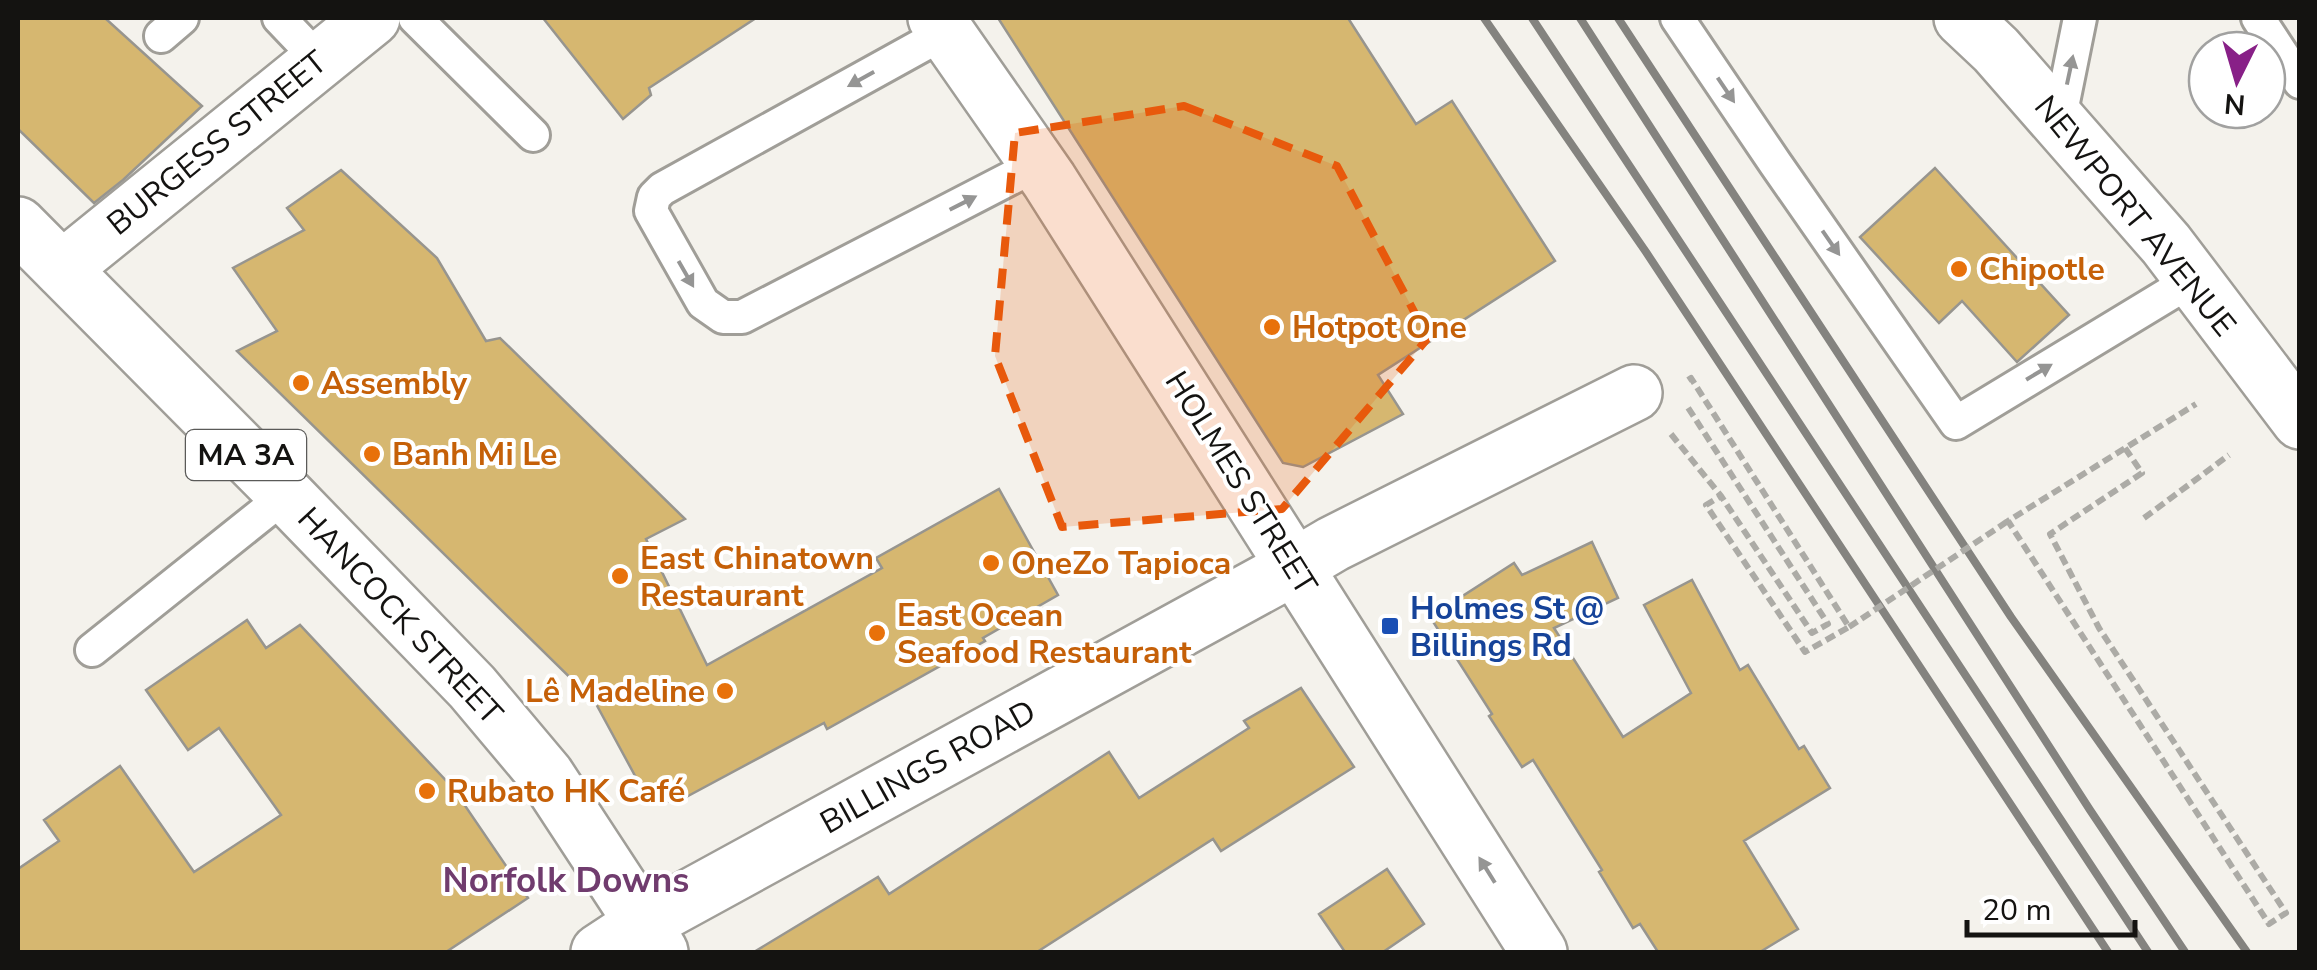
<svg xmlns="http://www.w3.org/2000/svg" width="2317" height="970" viewBox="0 0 2317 970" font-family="'Nunito Sans',sans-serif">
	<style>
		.building { fill: #d6b770; stroke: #97958f; stroke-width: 2.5 }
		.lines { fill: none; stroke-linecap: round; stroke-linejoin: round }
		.lane-casing { stroke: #a09e98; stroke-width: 38 }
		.street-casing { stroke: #a09e98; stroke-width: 60 }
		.secondary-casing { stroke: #a09e98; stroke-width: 60 }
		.primary-casing { stroke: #a09e98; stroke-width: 60 }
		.path { stroke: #acaba6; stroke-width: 6; stroke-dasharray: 10 5; stroke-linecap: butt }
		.lane { stroke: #fff; stroke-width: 32 }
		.street { stroke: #fff; stroke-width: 55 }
		.secondary { stroke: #fff; stroke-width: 55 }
		.primary { stroke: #fff; stroke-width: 55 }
		.rail { stroke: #84837f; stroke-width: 8 }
		.path-bridge { stroke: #acaba6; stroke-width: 6; stroke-dasharray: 10 5; stroke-linecap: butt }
		.oneway { fill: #959594 }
		.marked { fill: #e8590c; fill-opacity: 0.2; stroke: #e8590c; stroke-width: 8; stroke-dasharray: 20 12; stroke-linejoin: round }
		.food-dot { fill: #e8710a; stroke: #fff; stroke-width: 4 }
		.transit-dot { fill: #1a4fb4; stroke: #fff; stroke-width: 4 }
		.labels { text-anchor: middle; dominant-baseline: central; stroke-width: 8; stroke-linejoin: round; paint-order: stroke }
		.shield { fill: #fff; stroke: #5a5a58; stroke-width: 2.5 }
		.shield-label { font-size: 30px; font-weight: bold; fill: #141311 }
		.street-label { font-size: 32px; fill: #141311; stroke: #fff }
		.food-label { font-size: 32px; font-weight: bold; fill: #c56008; stroke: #fff; text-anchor: start }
		.transit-label { font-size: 32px; font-weight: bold; fill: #164399; stroke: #fff; text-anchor: start }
		.neighbourhood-label { font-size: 35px; font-weight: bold; fill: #703c6e; stroke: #fff }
	</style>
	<rect width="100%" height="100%" fill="#f4f2ec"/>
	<path class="building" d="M 18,18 L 105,18 L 202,106 L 123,180 L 94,203 L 18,129 Z
		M 543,18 L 756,18 L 649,88 L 651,95 L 623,119 Z
		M 998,18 L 1348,18 L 1416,124 L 1452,101 L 1555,261 L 1378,375 L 1403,414 L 1303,467 L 1283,463 Z
		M 1935,168 L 2069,315 L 2017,362 L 1962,301 L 1939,323 L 1860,237 Z
		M 341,170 L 437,258 L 486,341 L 500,338 L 685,519 L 646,539 L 707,665 L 882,568 L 876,558 L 999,489 L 1058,595 L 983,638 L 985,641 L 827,729 L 824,723 L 675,803 L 646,796 L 595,702 L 237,351 L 277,331 L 233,268 L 304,230 L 287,208 Z
		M 1592,542 L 1618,598 L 1554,628 L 1623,737 L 1691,693 L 1644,605 L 1692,580 L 1740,670 L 1748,665 L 1799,749 L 1804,746 L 1830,788 L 1744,841 L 1798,929 L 1760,952 L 1658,952 L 1640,924 L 1633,928 L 1599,872 L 1602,870 L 1533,760 L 1522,767 L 1489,716 L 1492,714 L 1430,617 L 1514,563 L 1522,575 Z
		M 247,620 L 266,648 L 300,625 L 453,788 L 528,898 L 446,952 L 18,952 L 18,869 L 59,841 L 44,820 L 120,766 L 194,872 L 281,815 L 219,728 L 188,750 L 146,690 Z
		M 1301,688 L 1354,767 L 1221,851 L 1213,839 L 1037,952 L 754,952 L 878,877 L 889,894 L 1109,752 L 1139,798 L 1249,728 L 1244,721 Z
		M 1387,869 L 1424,924 L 1383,952 L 1345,952 L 1319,914 Z"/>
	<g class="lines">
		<g class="lane-casing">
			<path id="lane" d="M 279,18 L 319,60
				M 415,18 L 533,135
				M 1677,18 L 1775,163 L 1956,423 L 2192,280
				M 2258,18 L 2300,82
				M 946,32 L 662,189 L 654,197 L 651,211 L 703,303 L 723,317 L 742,317 L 1038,164
				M 161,36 L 182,18
				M 2059,122 L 2080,18
				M 92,650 L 286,495"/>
		</g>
		<g class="street-casing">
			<path id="street" d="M 936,18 L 1049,180 L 1539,952
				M 62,269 L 372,18
				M 1294,567 L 1333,544 L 1634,393"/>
		</g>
		<g class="secondary-casing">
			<path id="secondary" d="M 1962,18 L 1996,50 L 2166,244 L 2300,421
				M 599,952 L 643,923 L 1294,567"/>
		</g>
		<g class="primary-casing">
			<path id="primary" d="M 18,225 L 286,495 L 472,687 L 546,775 L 643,923 L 660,952"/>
		</g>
		<path class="path" d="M 1688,380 L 1691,378 L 1849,627 L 1805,652 L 1706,505 L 1721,496
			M 1671,434 L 1721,496 L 1812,633 L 1828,624 L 1687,406
			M 2125,448 L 2142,473 L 2050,534 L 2099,628 L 2286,913 L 2269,924 L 2008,521 L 2196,404
			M 2144,518 L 2229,455"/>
		<use href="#lane" class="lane"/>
		<use href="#street" class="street"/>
		<use href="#secondary" class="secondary"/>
		<use href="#primary" class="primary"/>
		<path class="rail" d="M 1484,18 L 1646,252 L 2108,952
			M 1532,18 L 2148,952
			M 1580,18 L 2090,810 L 2185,952
			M 1618,18 L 2011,617 L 2247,952"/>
		<path class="path-bridge" d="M 1849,627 L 2008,521"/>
	</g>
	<defs><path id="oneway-solid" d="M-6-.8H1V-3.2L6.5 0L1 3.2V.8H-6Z" transform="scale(2.5)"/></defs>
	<g class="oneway">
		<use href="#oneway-solid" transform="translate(2070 70) rotate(-78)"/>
		<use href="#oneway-solid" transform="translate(861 79) rotate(151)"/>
		<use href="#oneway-solid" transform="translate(1726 90) rotate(56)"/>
		<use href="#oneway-solid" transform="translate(963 203) rotate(-27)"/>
		<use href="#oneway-solid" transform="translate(1831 243) rotate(55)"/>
		<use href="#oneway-solid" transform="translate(686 274) rotate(60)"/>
		<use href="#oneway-solid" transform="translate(2039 372) rotate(-31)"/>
		<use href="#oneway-solid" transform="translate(1487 870) rotate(-122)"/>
	</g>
	<path class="marked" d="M 1184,106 L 1337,166 L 1428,338 L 1282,509 L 1062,527 L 995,356 L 1015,133 Z"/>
	<g class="food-dot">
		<circle cx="1959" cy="269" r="10"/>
		<circle cx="1272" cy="327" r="10"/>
		<circle cx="301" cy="383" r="10"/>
		<circle cx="372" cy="454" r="10"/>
		<circle cx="991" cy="563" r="10"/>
		<circle cx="620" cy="576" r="10"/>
		<circle cx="877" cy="633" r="10"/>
		<circle cx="725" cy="691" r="10"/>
		<circle cx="427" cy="791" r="10"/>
	</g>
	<rect class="transit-dot" x="1380" y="616" width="20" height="20" rx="5"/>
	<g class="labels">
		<rect class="shield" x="186" y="430" width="120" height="50" rx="8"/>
		<g class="shield-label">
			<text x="246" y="455">MA 3A</text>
		</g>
		<g class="street-label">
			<text transform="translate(217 143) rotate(-39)">BURGESS STREET</text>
			<text transform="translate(2135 216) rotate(51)">NEWPORT AVENUE</text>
			<text transform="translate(1241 483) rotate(58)">HOLMES STREET</text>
			<text transform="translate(400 616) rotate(47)">HANCOCK STREET</text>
			<text transform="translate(928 767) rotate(-29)">BILLINGS ROAD</text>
		</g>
		<g class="food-label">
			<text x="1979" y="269">Chipotle</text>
			<text x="1292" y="327">Hotpot One</text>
			<text x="321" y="383">Assembly</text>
			<text x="392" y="454">Banh Mi Le</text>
			<text x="640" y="558">East Chinatown<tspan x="640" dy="37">Restaurant</tspan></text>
			<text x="1011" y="563">OneZo Tapioca</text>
			<text x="897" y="615">East Ocean<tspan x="897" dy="37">Seafood Restaurant</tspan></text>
			<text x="705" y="691" text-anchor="end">Lê Madeline</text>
			<text x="447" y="791">Rubato HK Café</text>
		</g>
		<g class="transit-label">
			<text x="1410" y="608">Holmes St @<tspan x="1410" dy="37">Billings Rd</tspan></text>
		</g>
		<g class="neighbourhood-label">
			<text x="566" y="880">Norfolk Downs</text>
		</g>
	</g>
	<rect width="2317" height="970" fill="none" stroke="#141311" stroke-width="40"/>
	<g transform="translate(2237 80) rotate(185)"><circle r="48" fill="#ffffff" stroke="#a1a1a0" stroke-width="2.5"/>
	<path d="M0-8L18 38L0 25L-18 38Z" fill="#882087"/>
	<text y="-15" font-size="28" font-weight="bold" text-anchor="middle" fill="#141311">N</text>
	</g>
	<path d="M1967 920v15h168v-15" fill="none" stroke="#141311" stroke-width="5"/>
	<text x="1982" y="920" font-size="30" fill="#141311" stroke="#ffffff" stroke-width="8" paint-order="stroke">20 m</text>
</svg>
